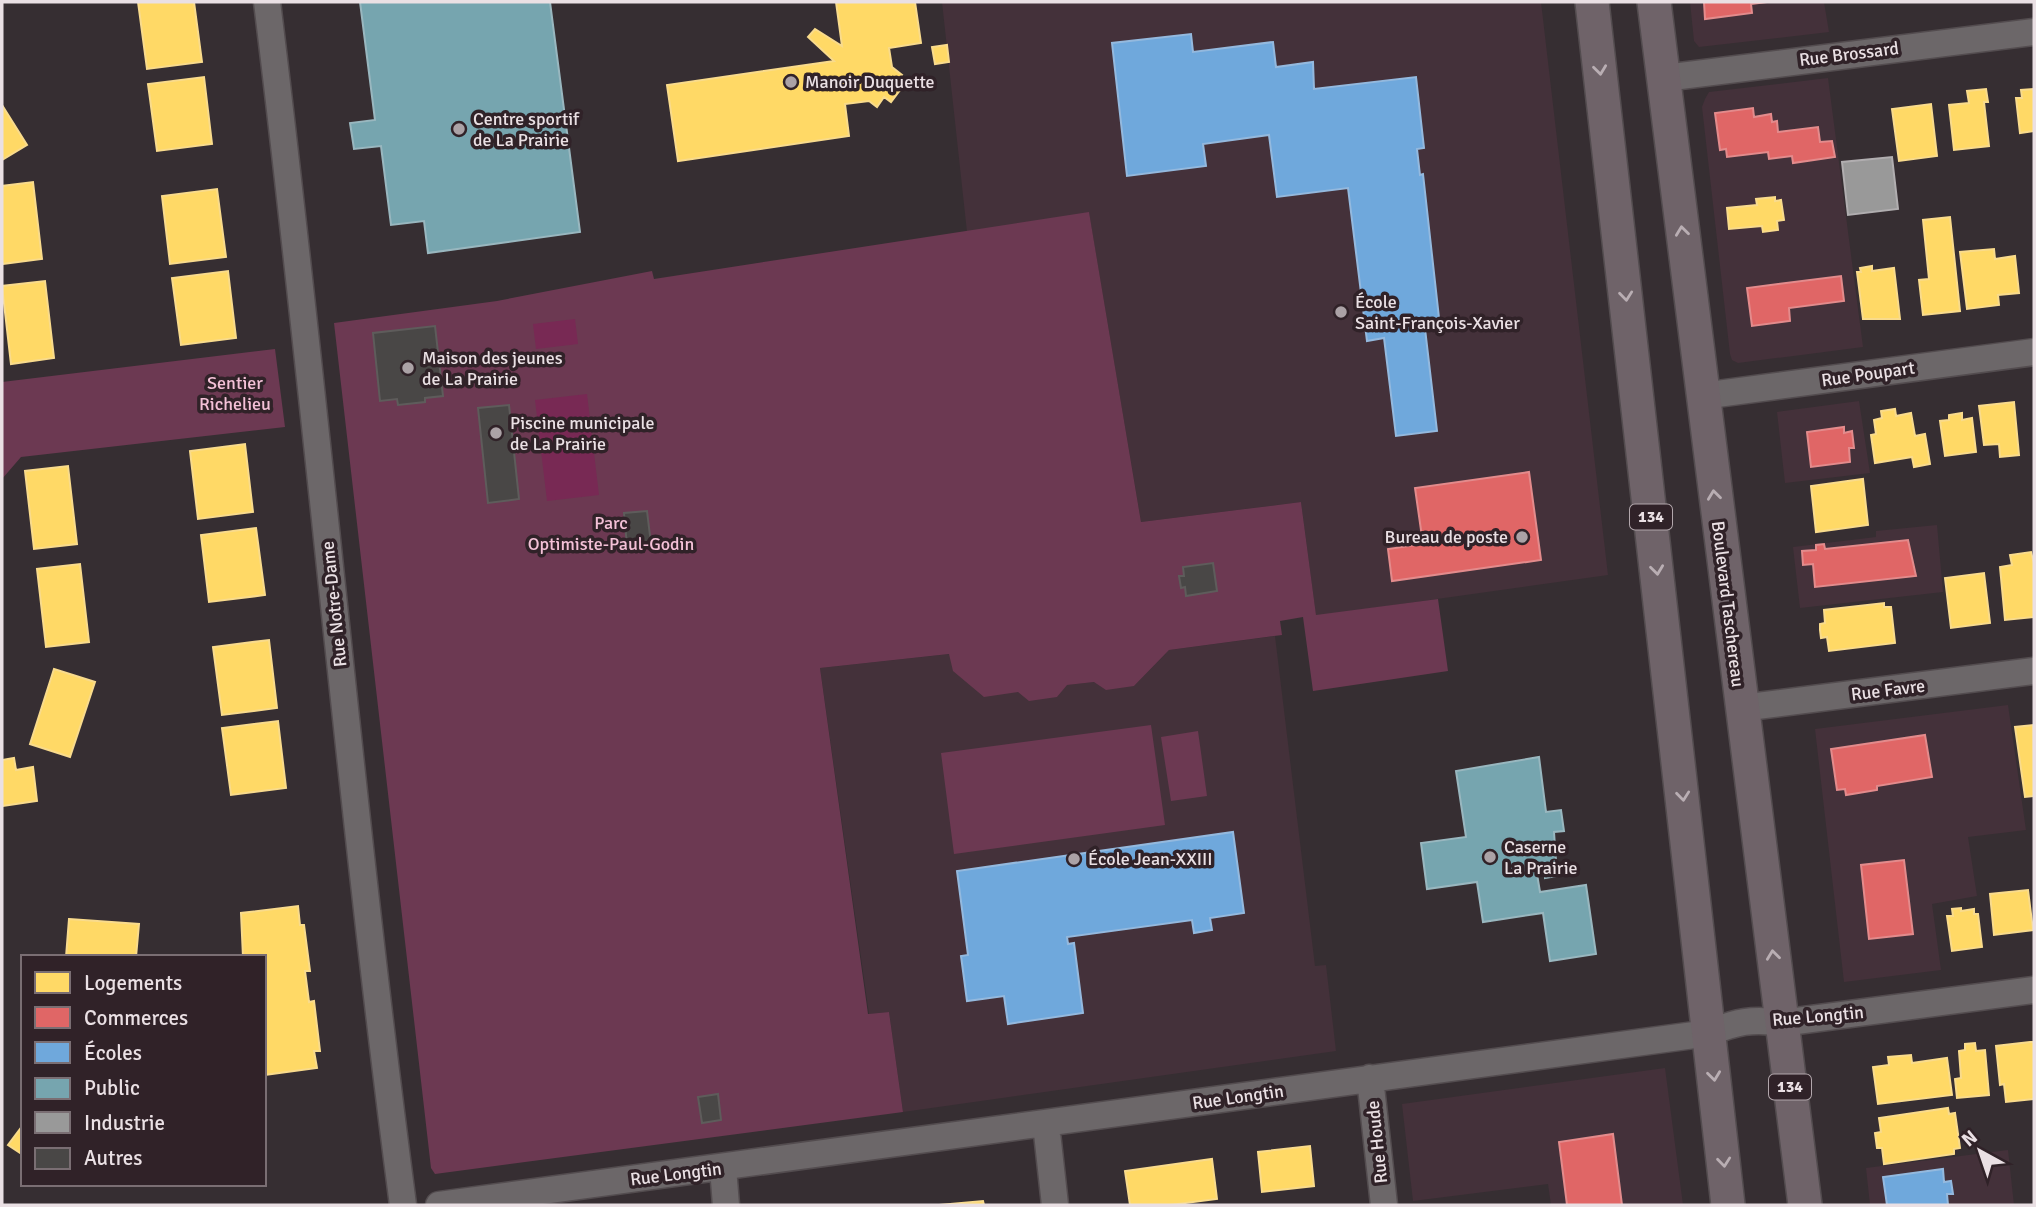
<svg xmlns="http://www.w3.org/2000/svg" width="2036" height="1207" viewBox="0 0 2036 1207" font-family="Signika,sans-serif">
	<style>
		.built { fill: #44313a }
		.green { fill: #6c3952 }
		.water { fill: #782954 }
		.homes { fill: #ffd966; stroke: #f9db8c; stroke-width: 2 }
		.shops { fill: #e06666; stroke: #e38b8c; stroke-width: 2 }
		.schools { fill: #6fa8dc; stroke: #94b9de; stroke-width: 2 }
		.public { fill: #76a5af; stroke: #99b7bf; stroke-width: 2 }
		.industry { fill: #999; stroke: #b1aeb0; stroke-width: 2 }
		.building { fill: #494746; stroke: #5e5c5b; stroke-width: 2 }
		.lines { fill: none; stroke-linecap: round; stroke-linejoin: round }
		.minor-casing { stroke: #534c4f; stroke-width: 29 }
		.major-casing { stroke: #534c4f; stroke-width: 36 }
		.minor { stroke: #6c6769; stroke-width: 26 }
		.major { stroke: #6f6369; stroke-width: 33 }
		.oneway { stroke: #b9aeb3 }
		.poi-dot { fill: #aba2a6; stroke: #302228; stroke-width: 2.5 }
		.labels { text-anchor: middle; dominant-baseline: central; stroke-width: 7; stroke-linejoin: round; paint-order: stroke }
		.shield { fill: #302228; stroke: #b2a7ac; stroke-width: 2 }
		.shield-label { font-size: 16px; font-weight: bold; fill: #eae0e4 }
		.street-label { font-size: 18px; fill: #eae0e4; stroke: #302228 }
		.poi-label { font-size: 18px; fill: #eae0e4; stroke: #302228; text-anchor: start }
		.park-label { font-size: 18px; fill: #f4c1d7; stroke: #302228 }
	</style>
	<rect width="100%" height="100%" fill="#362e32"/>
	<path class="built" d="M 942,2 L 1541,2 L 1608,575 L 1316,616 L 1301,502 L 1141,522 L 1089,213 L 967,232 Z
		M 1690,2 L 1824,2 L 1829,32 L 1699,47 L 1694,41 Z
		M 1828,78 L 1863,347 L 1738,363 L 1732,360 L 1730,354 L 1702,107 L 1705,99 L 1709,92 Z
		M 1859,401 L 1870,473 L 1785,483 L 1777,412 Z
		M 1937,525 L 1943,592 L 1800,608 L 1793,547 L 1876,537 L 1876,531 Z
		M 1275,636 L 1315,966 L 1326,965 L 1336,1051 L 903,1112 L 889,1012 L 869,1014 L 820,668 L 950,654 L 1018,692 L 1057,697 L 1066,685 L 1094,682 L 1134,686 L 1169,650 Z
		M 2008,705 L 2026,830 L 1968,837 L 1977,896 L 1932,904 L 1941,970 L 1844,982 L 1815,729 Z
		M 1665,1068 L 1683,1205 L 1551,1205 L 1548,1184 L 1413,1201 L 1402,1104 Z
		M 2008,1150 L 2014,1205 L 1870,1205 L 1866,1168 Z"/>
	<path class="green" d="M 1089,212 L 1141,522 L 1301,502 L 1316,615 L 1438,599 L 1448,671 L 1313,691 L 1303,617 L 1280,621 L 1282,635 L 1169,650 L 1134,686 L 1106,690 L 1094,682 L 1067,685 L 1057,697 L 1029,701 L 1018,692 L 984,697 L 953,671 L 949,654 L 820,668 L 868,1014 L 889,1012 L 903,1112 L 435,1174 L 431,1168 L 334,323 L 497,301 L 652,271 L 654,279 Z
		M 275,349 L 285,427 L 21,457 L 2,479 L 2,382 Z
		M 1151,725 L 1165,825 L 954,854 L 941,753 Z
		M 1198,731 L 1207,796 L 1171,801 L 1161,737 Z"/>
	<path class="water" d="M 575,319 L 578,344 L 536,349 L 533,324 Z
		M 587,394 L 599,495 L 547,501 L 535,400 Z"/>
	<path class="homes" d="M 138,2 L 194,2 L 202,62 L 147,69 Z
		M 836,2 L 915,2 L 921,43 L 889,48 L 892,67 L 902,75 L 893,86 L 900,90 L 891,102 L 884,97 L 877,107 L 869,101 L 845,104 L 849,136 L 678,161 L 667,85 L 834,61 L 808,37 L 815,29 L 842,46 Z
		M 947,45 L 949,62 L 935,64 L 932,47 Z
		M 204,77 L 212,144 L 157,151 L 148,84 Z
		M 1986,89 L 1988,102 L 1984,102 L 1989,146 L 1954,150 L 1949,105 L 1969,103 L 1967,91 Z
		M 2034,89 L 2034,131 L 2020,133 L 2016,98 L 2022,98 L 2021,90 Z
		M 1931,104 L 1937,156 L 1899,161 L 1892,109 Z
		M 2,105 L 27,145 L 2,160 Z
		M 33,182 L 42,259 L 2,264 L 2,186 Z
		M 217,189 L 226,257 L 170,264 L 162,196 Z
		M 1775,197 L 1775,201 L 1781,200 L 1784,220 L 1777,221 L 1778,230 L 1763,232 L 1762,226 L 1729,229 L 1727,208 L 1757,205 L 1756,199 Z
		M 1950,217 L 1960,311 L 1923,315 L 1919,280 L 1929,279 L 1923,220 Z
		M 1994,249 L 1995,259 L 2015,256 L 2019,293 L 1998,295 L 1999,305 L 1967,309 L 1960,252 Z
		M 1872,266 L 1872,271 L 1894,268 L 1900,319 L 1863,319 L 1857,272 L 1861,272 L 1860,268 Z
		M 228,271 L 236,338 L 181,345 L 172,278 Z
		M 45,281 L 54,358 L 11,364 L 2,286 Z
		M 2014,402 L 2019,455 L 2000,457 L 1999,444 L 1984,445 L 1979,406 Z
		M 1895,409 L 1896,416 L 1911,413 L 1915,436 L 1925,434 L 1930,464 L 1914,467 L 1912,457 L 1875,463 L 1871,435 L 1876,434 L 1874,420 L 1882,418 L 1881,411 Z
		M 1962,413 L 1962,420 L 1972,418 L 1976,452 L 1945,456 L 1940,421 L 1949,420 L 1949,415 Z
		M 245,444 L 253,512 L 198,519 L 190,451 Z
		M 68,466 L 77,544 L 34,549 L 25,471 Z
		M 1863,479 L 1868,525 L 1816,532 L 1811,486 Z
		M 256,528 L 265,595 L 209,602 L 201,535 Z
		M 2031,552 L 2034,564 L 2034,617 L 2005,620 L 2000,567 L 2012,565 L 2010,555 Z
		M 80,564 L 89,642 L 46,647 L 37,569 Z
		M 1984,573 L 1990,623 L 1951,628 L 1945,578 Z
		M 1884,603 L 1884,607 L 1891,607 L 1895,643 L 1829,651 L 1827,637 L 1821,638 L 1820,630 L 1820,624 L 1825,623 L 1824,610 Z
		M 269,640 L 277,708 L 222,715 L 213,647 Z
		M 54,669 L 95,682 L 70,757 L 30,744 Z
		M 278,721 L 286,788 L 231,795 L 222,728 Z
		M 2033,725 L 2034,796 L 2025,797 L 2015,727 Z
		M 14,758 L 16,770 L 33,767 L 37,801 L 2,806 L 2,760 Z
		M 2028,890 L 2033,930 L 1994,935 L 1990,894 Z
		M 298,906 L 300,925 L 304,925 L 310,971 L 305,971 L 309,1002 L 314,1001 L 320,1051 L 314,1051 L 317,1068 L 264,1075 L 264,957 L 243,957 L 241,913 Z
		M 1961,908 L 1961,911 L 1974,909 L 1974,914 L 1978,914 L 1982,947 L 1952,951 L 1947,916 L 1953,916 L 1952,909 Z
		M 69,919 L 139,924 L 136,957 L 66,957 Z
		M 2030,1042 L 2034,1042 L 2034,1099 L 2006,1102 L 2004,1084 L 2000,1085 L 1996,1046 Z
		M 1975,1043 L 1976,1051 L 1985,1050 L 1989,1095 L 1957,1098 L 1955,1079 L 1961,1078 L 1959,1051 L 1965,1050 L 1965,1044 Z
		M 1911,1055 L 1912,1063 L 1947,1058 L 1952,1095 L 1878,1104 L 1873,1067 L 1889,1065 L 1888,1057 Z
		M 1948,1108 L 1949,1114 L 1955,1113 L 1960,1148 L 1954,1149 L 1954,1154 L 1884,1164 L 1882,1148 L 1877,1148 L 1875,1133 L 1881,1132 L 1879,1118 Z
		M 23,1125 L 23,1155 L 8,1145 Z
		M 1310,1146 L 1314,1186 L 1262,1192 L 1258,1152 Z
		M 1212,1159 L 1217,1199 L 1170,1205 L 1130,1205 L 1125,1171 Z
		M 983,1201 L 984,1205 L 938,1205 L 939,1205 Z"/>
	<path class="shops" d="M 1704,2 L 1767,2 L 1751,4 L 1752,13 L 1705,19 Z
		M 1753,108 L 1754,117 L 1771,114 L 1772,122 L 1777,121 L 1778,132 L 1818,127 L 1820,142 L 1832,141 L 1835,157 L 1793,163 L 1792,156 L 1769,159 L 1768,152 L 1727,157 L 1726,149 L 1720,150 L 1715,113 Z
		M 1841,276 L 1844,301 L 1789,308 L 1790,321 L 1752,326 L 1747,288 Z
		M 1844,427 L 1844,433 L 1852,431 L 1854,448 L 1849,448 L 1850,462 L 1811,467 L 1807,432 Z
		M 1529,472 L 1541,560 L 1392,581 L 1388,549 L 1423,544 L 1415,488 Z
		M 1908,540 L 1916,576 L 1815,587 L 1813,564 L 1803,565 L 1802,551 L 1816,550 L 1816,545 L 1824,544 L 1825,549 Z
		M 1925,735 L 1932,777 L 1877,786 L 1877,790 L 1846,795 L 1845,789 L 1837,790 L 1831,749 Z
		M 1904,860 L 1913,934 L 1869,939 L 1861,865 Z
		M 1613,1134 L 1622,1205 L 1567,1205 L 1559,1142 Z"/>
	<path class="schools" d="M 1191,34 L 1193,52 L 1273,42 L 1276,67 L 1313,62 L 1314,89 L 1416,77 L 1424,148 L 1417,149 L 1420,175 L 1423,174 L 1439,318 L 1424,320 L 1437,431 L 1396,436 L 1384,338 L 1367,341 L 1348,188 L 1277,197 L 1269,135 L 1203,144 L 1206,166 L 1127,176 L 1112,43 Z
		M 1233,832 L 1244,913 L 1210,918 L 1212,930 L 1194,933 L 1192,920 L 1067,937 L 1068,944 L 1074,943 L 1083,1013 L 1008,1024 L 1004,996 L 967,1001 L 961,956 L 968,955 L 957,871 Z
		M 1943,1169 L 1944,1182 L 1951,1181 L 1953,1194 L 1947,1194 L 1948,1205 L 1887,1205 L 1883,1177 Z"/>
	<path class="public" d="M 360,2 L 550,2 L 580,232 L 428,253 L 424,221 L 391,225 L 381,146 L 354,149 L 350,123 L 375,120 Z
		M 1539,757 L 1546,812 L 1561,810 L 1564,831 L 1554,832 L 1557,876 L 1545,878 L 1545,873 L 1537,874 L 1540,892 L 1586,885 L 1596,954 L 1550,961 L 1543,913 L 1483,922 L 1477,882 L 1427,889 L 1421,843 L 1466,837 L 1456,771 Z"/>
	<path class="industry" d="M 1892,157 L 1898,209 L 1848,215 L 1842,162 Z"/>
	<path class="building" d="M 435,326 L 443,396 L 425,398 L 425,402 L 398,405 L 397,399 L 380,401 L 373,333 Z
		M 509,405 L 519,499 L 488,503 L 478,408 Z
		M 647,511 L 651,544 L 627,546 L 624,513 Z
		M 1213,563 L 1217,591 L 1186,596 L 1185,587 L 1181,588 L 1179,576 L 1184,576 L 1183,567 Z
		M 718,1094 L 721,1120 L 702,1123 L 698,1097 Z"/>
	<g class="lines">
		<g class="minor-casing">
			<path id="minor" d="M 267,2 C 317,403 350,805 403,1205
				M 1664,78 L 2034,32
				M 1702,396 L 2034,352
				M 1741,708 L 2034,671
				M 1370,1078 L 1384,1205
				M 1046,1124 L 1055,1205
				M 723,1168 L 726,1205
				M 439,1205 L 1709,1033 C 1735,1022 1753,1018 1781,1023 L 2034,990"/>
		</g>
		<g class="major-casing">
			<path id="major" d="M 1592,2 L 1728,1205
				M 1654,2 L 1805,1205"/>
		</g>
		<use href="#minor" class="minor"/>
		<use href="#major" class="major"/>
	</g>
	<defs><path id="oneway-chevron" d="M-2-3.5L2.5 0L-2 3.5" fill="none" stroke-width="1.6" stroke-linecap="round" stroke-linejoin="round" transform="scale(1.75)"/></defs>
	<g class="oneway">
		<use href="#oneway-chevron" transform="translate(1600 70) rotate(83)"/>
		<use href="#oneway-chevron" transform="translate(1682 231) rotate(-97)"/>
		<use href="#oneway-chevron" transform="translate(1626 296) rotate(84)"/>
		<use href="#oneway-chevron" transform="translate(1714 495) rotate(-97)"/>
		<use href="#oneway-chevron" transform="translate(1657 570) rotate(83)"/>
		<use href="#oneway-chevron" transform="translate(1683 796) rotate(84)"/>
		<use href="#oneway-chevron" transform="translate(1773 955) rotate(-97)"/>
		<use href="#oneway-chevron" transform="translate(1714 1076) rotate(83)"/>
		<use href="#oneway-chevron" transform="translate(1724 1162) rotate(84)"/>
	</g>
	<g class="poi-dot">
		<circle cx="791" cy="82" r="7"/>
		<circle cx="459" cy="129" r="7"/>
		<circle cx="1341" cy="312" r="7"/>
		<circle cx="408" cy="368" r="7"/>
		<circle cx="496" cy="433" r="7"/>
		<circle cx="1522" cy="537" r="7"/>
		<circle cx="1490" cy="857" r="7"/>
		<circle cx="1074" cy="859" r="7"/>
	</g>
	<g class="labels">
		<g class="shield">
			<rect x="1630" y="504.5" width="42" height="25" rx="5"/>
			<rect x="1769" y="1074.5" width="42" height="25" rx="5"/>
		</g>
		<g class="shield-label">
			<text x="1651" y="517">134</text>
			<text x="1790" y="1087">134</text>
		</g>
		<g class="street-label">
			<text transform="translate(1849 54) rotate(-7)">Rue Brossard</text>
			<text transform="translate(1868 374) rotate(-8)">Rue Poupart</text>
			<text transform="translate(334 604) rotate(-96)">Rue Notre-Dame</text>
			<text transform="translate(1728 604) rotate(83)">Boulevard Taschereau</text>
			<text transform="translate(1888 690) rotate(-7)">Rue Favre</text>
			<text transform="translate(1818 1016) rotate(-5)">Rue Longtin</text>
			<text transform="translate(1238 1097) rotate(-8)">Rue Longtin</text>
			<text transform="translate(1377 1142) rotate(-96)">Rue Houde</text>
			<text transform="translate(676 1174) rotate(-7)">Rue Longtin</text>
		</g>
		<g class="poi-label">
			<text x="805" y="82">Manoir Duquette</text>
			<text x="473" y="119">Centre sportif<tspan x="473" dy="21">de La Prairie</tspan></text>
			<text x="1355" y="302">École<tspan x="1355" dy="21">Saint-François-Xavier</tspan></text>
			<text x="422" y="358">Maison des jeunes<tspan x="422" dy="21">de La Prairie</tspan></text>
			<text x="510" y="423">Piscine municipale<tspan x="510" dy="21">de La Prairie</tspan></text>
			<text x="1508" y="537" text-anchor="end">Bureau de poste</text>
			<text x="1504" y="847">Caserne<tspan x="1504" dy="21">La Prairie</tspan></text>
			<text x="1088" y="859">École Jean-XXIII</text>
		</g>
		<g class="park-label">
			<text x="235" y="383">Sentier<tspan x="235" dy="21">Richelieu</tspan></text>
			<text x="611" y="523">Parc<tspan x="611" dy="21">Optimiste-Paul-Godin</tspan></text>
		</g>
	</g>
	<rect width="2036" height="1207" fill="none" stroke="#eae0e4" stroke-width="7"/>
	<rect x="21" y="955" width="245" height="231" fill="#302228" stroke="#7a6e73" stroke-width="2"/>
	<rect x="35" y="972" width="35" height="21" fill="#ffd966" stroke="#7a6e73" stroke-width="2"/>
	<text x="84" y="990" font-size="21" fill="#eae0e4">Logements</text>
	<rect x="35" y="1007" width="35" height="21" fill="#e06666" stroke="#7a6e73" stroke-width="2"/>
	<text x="84" y="1025" font-size="21" fill="#eae0e4">Commerces</text>
	<rect x="35" y="1042" width="35" height="21" fill="#6fa8dc" stroke="#7a6e73" stroke-width="2"/>
	<text x="84" y="1060" font-size="21" fill="#eae0e4">Écoles</text>
	<rect x="35" y="1078" width="35" height="21" fill="#76a5af" stroke="#7a6e73" stroke-width="2"/>
	<text x="84" y="1095" font-size="21" fill="#eae0e4">Public</text>
	<rect x="35" y="1112" width="35" height="21" fill="#999999" stroke="#7a6e73" stroke-width="2"/>
	<text x="84" y="1130" font-size="21" fill="#eae0e4">Industrie</text>
	<rect x="35" y="1148" width="35" height="21" fill="#494746" stroke="#7a6e73" stroke-width="2"/>
	<text x="84" y="1165" font-size="21" fill="#eae0e4">Autres</text>
	<g transform="translate(1980 1151) rotate(320)" stroke="#302228" stroke-width="5" paint-order="stroke">
	<path d="M0-5L12 26L0 18L-12 26Z" fill="#eae0e4"/>
	<text y="-10" font-size="19" font-weight="bold" text-anchor="middle" fill="#eae0e4">N</text>
	</g>
</svg>
